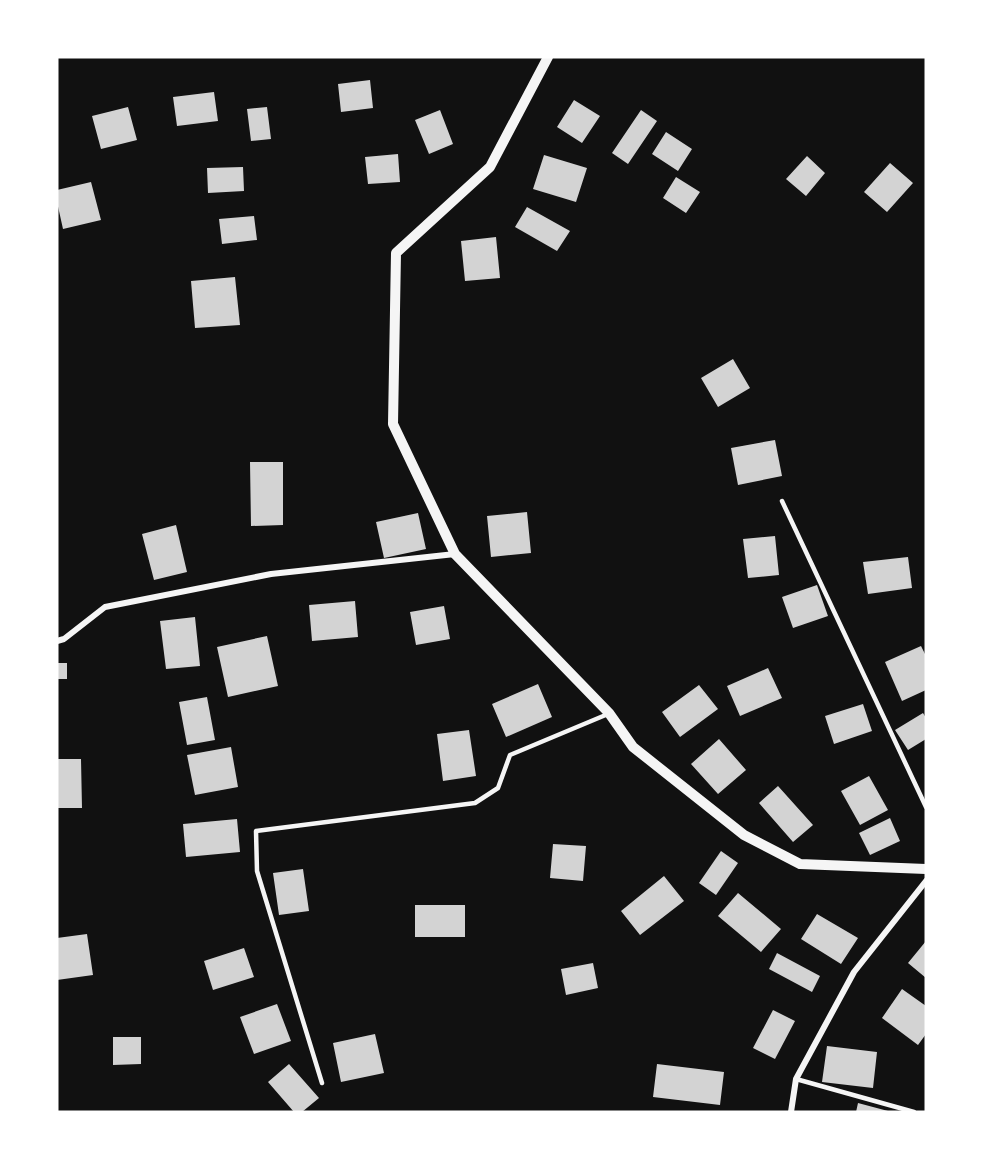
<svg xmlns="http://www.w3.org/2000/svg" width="983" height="1169" viewBox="0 0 983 1169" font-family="'PT Serif',serif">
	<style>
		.building { fill: #d3d3d3 }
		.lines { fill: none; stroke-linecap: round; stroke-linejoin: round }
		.service { stroke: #f5f5f5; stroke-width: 4.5 }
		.minor { stroke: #f5f5f5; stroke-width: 6 }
		.tertiary { stroke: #f5f5f5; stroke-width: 10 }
	</style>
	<rect width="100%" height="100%" fill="#111"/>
	<path class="building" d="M 370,80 L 373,108 L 341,112 L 338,84 Z
		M 214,92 L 218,121 L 177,126 L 173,97 Z
		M 574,100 L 600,116 L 582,143 L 557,127 Z
		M 128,107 L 137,140 L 101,149 L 92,116 Z
		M 267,107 L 271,139 L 251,141 L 247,109 Z
		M 440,110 L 453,144 L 429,154 L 415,120 Z
		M 641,110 L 657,121 L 628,164 L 612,153 Z
		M 666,132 L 692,149 L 678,171 L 652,154 Z
		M 398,154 L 400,182 L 368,184 L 365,157 Z
		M 544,155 L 587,168 L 576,202 L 533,189 Z
		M 807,156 L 825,173 L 806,196 L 786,179 Z
		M 890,163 L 913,183 L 887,212 L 864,192 Z
		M 243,167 L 244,191 L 208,193 L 207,168 Z
		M 676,177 L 700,192 L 686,213 L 663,198 Z
		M 91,182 L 101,220 L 63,229 L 57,202 L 57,190 Z
		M 527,207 L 570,231 L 557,251 L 515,227 Z
		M 254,216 L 257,240 L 222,244 L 219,219 Z
		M 496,237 L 500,278 L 465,281 L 461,241 Z
		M 235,277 L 240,325 L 195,328 L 191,281 Z
		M 733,359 L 750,388 L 718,407 L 701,378 Z
		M 775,440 L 782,476 L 738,485 L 731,448 Z
		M 250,462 L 283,462 L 283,525 L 251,526 Z
		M 527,512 L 531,553 L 491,557 L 487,516 Z
		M 418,513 L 426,549 L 384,558 L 376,522 Z
		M 176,525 L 187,572 L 154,580 L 142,534 Z
		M 775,536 L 779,575 L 748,578 L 743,539 Z
		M 908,557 L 912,588 L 868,594 L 863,562 Z
		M 817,585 L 828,616 L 793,628 L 782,597 Z
		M 355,601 L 358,637 L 312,641 L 309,605 Z
		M 444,606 L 450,639 L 416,645 L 410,612 Z
		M 195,617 L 200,666 L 166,669 L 160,621 Z
		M 267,636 L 278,686 L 228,697 L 217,647 Z
		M 921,646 L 926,656 L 926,690 L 902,701 L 885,662 Z
		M 57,663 L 67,663 L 67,679 L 57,679 Z
		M 768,668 L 782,698 L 740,716 L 727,686 Z
		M 538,684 L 552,717 L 506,737 L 492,704 Z
		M 699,685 L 718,709 L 680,737 L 662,712 Z
		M 207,697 L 215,740 L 187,745 L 179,702 Z
		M 863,704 L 872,731 L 834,744 L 825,716 Z
		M 923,713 L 926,718 L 926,739 L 908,750 L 895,730 Z
		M 469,730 L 476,776 L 443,781 L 437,734 Z
		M 719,739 L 746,770 L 718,794 L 691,764 Z
		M 231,747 L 238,787 L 195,795 L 187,755 Z
		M 57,759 L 81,759 L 82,808 L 57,808 Z
		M 869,776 L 888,810 L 860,825 L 841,791 Z
		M 778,786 L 813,825 L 793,842 L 759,803 Z
		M 890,818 L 900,841 L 870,855 L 859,833 Z
		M 237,819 L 240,852 L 186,857 L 183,824 Z
		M 553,844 L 586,846 L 583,881 L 550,878 Z
		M 721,851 L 738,863 L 716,895 L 699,883 Z
		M 303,869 L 309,911 L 279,915 L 273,873 Z
		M 664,876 L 684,901 L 640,935 L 621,911 Z
		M 738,893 L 781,929 L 761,952 L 718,916 Z
		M 415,905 L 465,905 L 465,937 L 415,937 Z
		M 817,914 L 858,938 L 841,964 L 801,939 Z
		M 87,934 L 93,975 L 57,980 L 57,938 Z
		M 926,941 L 926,978 L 908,963 Z
		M 244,948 L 254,977 L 213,990 L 204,961 Z
		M 777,953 L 820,976 L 812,992 L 769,969 Z
		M 593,963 L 598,988 L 566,995 L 561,969 Z
		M 902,989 L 926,1006 L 926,1034 L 918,1045 L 882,1018 Z
		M 277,1004 L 291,1041 L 254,1054 L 240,1017 Z
		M 773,1010 L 795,1021 L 775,1059 L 753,1048 Z
		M 375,1034 L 384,1073 L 341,1082 L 333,1043 Z
		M 113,1037 L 141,1037 L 141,1064 L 113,1065 Z
		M 827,1046 L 877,1052 L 873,1088 L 822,1082 Z
		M 289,1064 L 319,1098 L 302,1112 L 294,1112 L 268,1082 Z
		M 657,1064 L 724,1072 L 720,1105 L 653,1097 Z
		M 858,1103 L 888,1111 L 888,1112 L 856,1112 Z"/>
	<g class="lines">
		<path class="service" d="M 782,501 L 926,807
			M 796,1079 L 914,1112
			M 322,1083 L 257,871 L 256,831 L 475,803 L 498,788 L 510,755 L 608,714"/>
		<path class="minor" d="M 57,641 L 64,639 L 105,607 L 271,574 L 455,554
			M 791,1112 L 796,1079 L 854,972 L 926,881"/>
		<path class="tertiary" d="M 548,57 L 490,167 L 396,253 L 393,424 L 455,554 L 609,713 L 633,747 L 744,835 L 800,864 L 926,869"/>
	</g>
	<rect width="983" height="1169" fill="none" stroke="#ffffff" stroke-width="117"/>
</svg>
